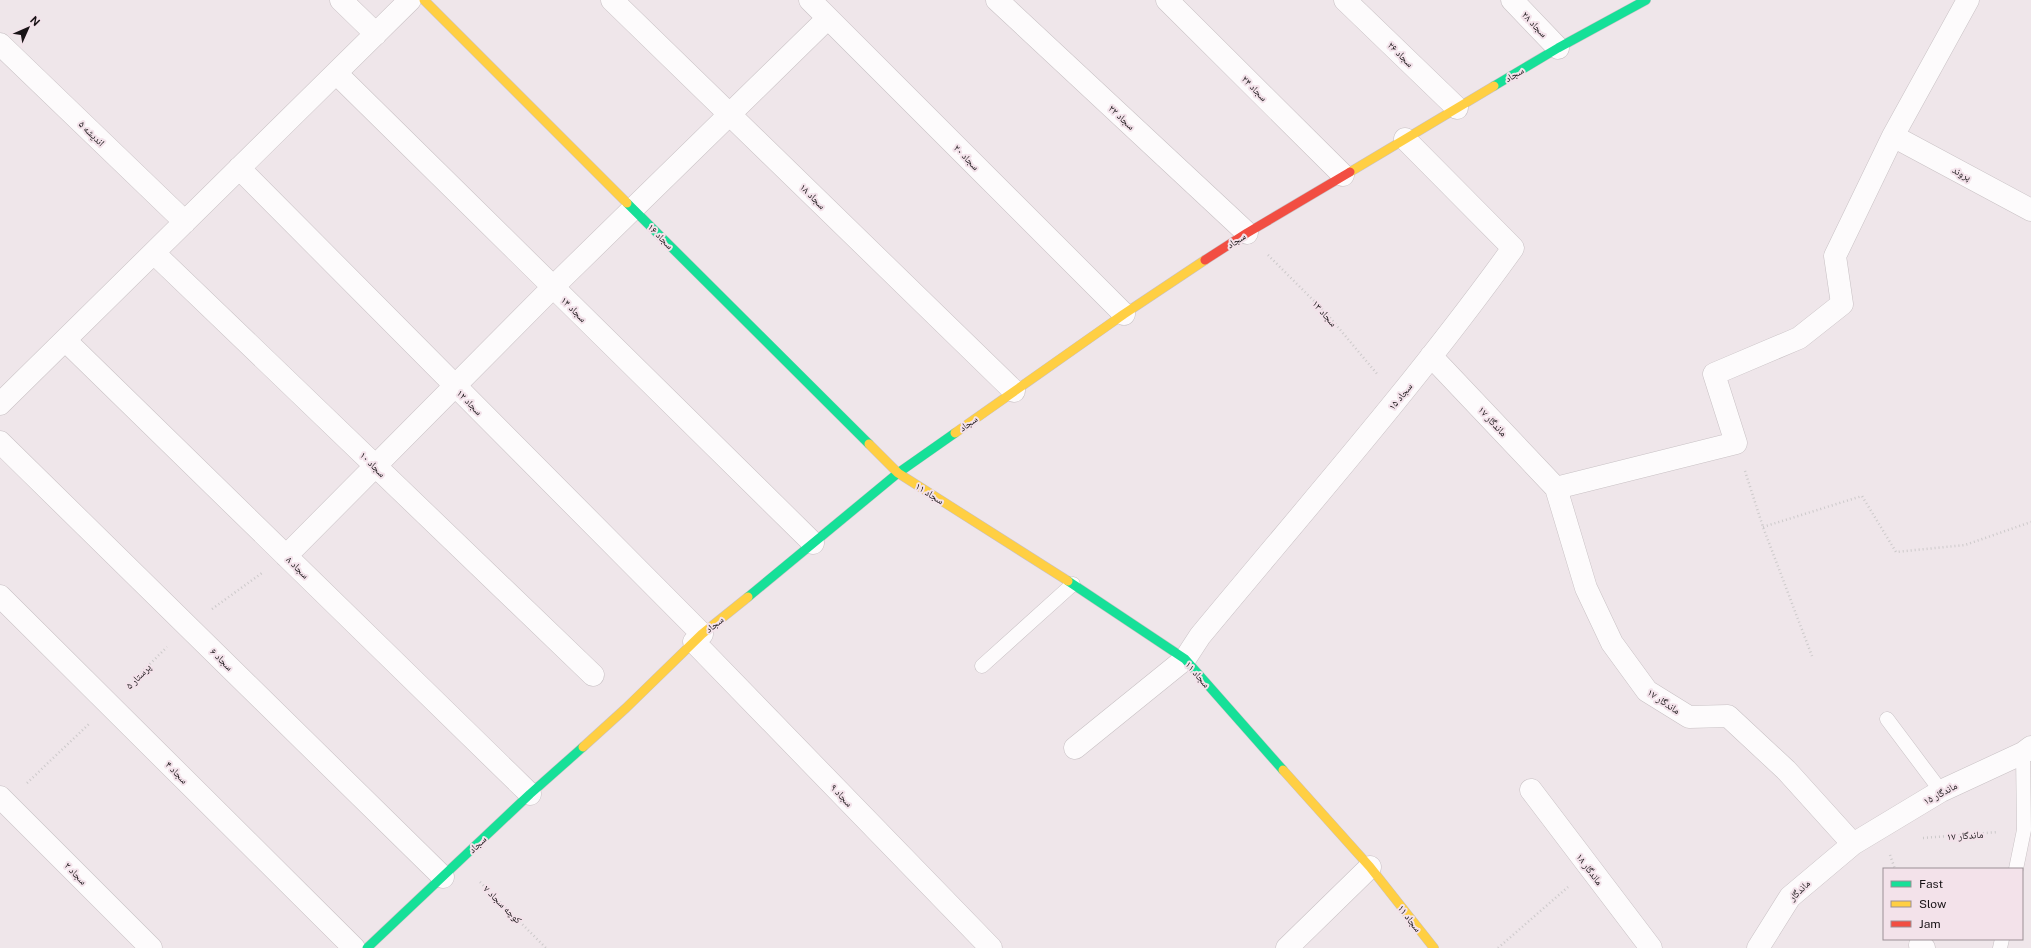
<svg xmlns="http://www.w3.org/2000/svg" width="2031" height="948" viewBox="0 0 2031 948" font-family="'Public Sans','Noto Naskh Arabic',sans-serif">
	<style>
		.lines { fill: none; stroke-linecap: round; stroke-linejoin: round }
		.lane-casing { stroke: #c8c1c4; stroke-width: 15 }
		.street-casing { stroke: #c8c1c4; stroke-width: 23 }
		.fast-casing { stroke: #c8c1c4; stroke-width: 10 }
		.slow-casing { stroke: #c8c1c4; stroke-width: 10 }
		.jam-casing { stroke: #c8c1c4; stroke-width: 10 }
		.path { stroke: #ccc9ca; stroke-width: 2.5; stroke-dasharray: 1 3; stroke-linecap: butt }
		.lane { stroke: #fdfbfc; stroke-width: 14 }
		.street { stroke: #fdfbfc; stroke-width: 22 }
		.fast { stroke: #16e098; stroke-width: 9 }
		.slow { stroke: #ffcf43; stroke-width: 9 }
		.jam { stroke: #f24e42; stroke-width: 9 }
		.labels { text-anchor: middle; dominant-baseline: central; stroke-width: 4; stroke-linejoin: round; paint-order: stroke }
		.street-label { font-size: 10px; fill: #181316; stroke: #f3e2ea }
	</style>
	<rect width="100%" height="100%" fill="#efe6ea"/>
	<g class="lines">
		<g class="lane-casing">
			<path id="lane" d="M 982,666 L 1073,584
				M 1887,719 L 1941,791
				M 2016,869 L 2024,830 L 2023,753
				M 2000,948 L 2002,939"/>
		</g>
		<g class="street-casing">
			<path id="street" d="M 341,0 L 376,34
				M 612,0 L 1014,391
				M 810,0 L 1124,314
				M 997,0 L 1247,233
				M 1167,0 L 1343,175
				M 1345,0 L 1457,108
				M 1512,0 L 1558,48
				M 0,44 L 185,222
				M 336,73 L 813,543
				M 1893,136 L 2031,210
				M 239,168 L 702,634
				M 154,253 L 593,675
				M 65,340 L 530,794
				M 1431,356 L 1556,488 L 1586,588 L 1612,643 L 1647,691 L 1689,717 L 1728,716 L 1786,770 L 1853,844
				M 0,404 L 410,0
				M 0,442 L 443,877
				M 1556,488 L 1736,443 L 1714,374 L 1799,338 L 1842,304 L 1835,256 L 1893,136 L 1968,0
				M 286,556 L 553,287 L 828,18
				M 0,596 L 354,948
				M 694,642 L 991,948
				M 1075,748 L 1185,659 L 1200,636 C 1306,508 1416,383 1513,248 L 1405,139
				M 1531,790 L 1651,948
				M 0,797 L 151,948
				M 1920,945 L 1924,948
				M 1287,948 L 1370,867
				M 1758,948 L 1790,897 L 1853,844 L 1941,791 L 2023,753 L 2031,747"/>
		</g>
		<g class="fast-casing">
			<path id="fast" d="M 1494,86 L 1558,48 L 1646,0
				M 627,203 L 869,444
				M 1068,581 L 1185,659 L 1283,770
				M 748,597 L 898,473 L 955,433
				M 367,948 L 530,794 L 583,747"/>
		</g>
		<g class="slow-casing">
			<path id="slow" d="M 424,0 L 627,203
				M 1350,172 L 1494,86
				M 955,433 L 1124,314 L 1205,260
				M 869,444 L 898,473 L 1068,581
				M 583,747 L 626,708 L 702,634 L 748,597
				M 1283,770 L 1370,867 L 1434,948"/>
		</g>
		<g class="jam-casing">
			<path id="jam" d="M 1205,260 L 1247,233 L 1350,172"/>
		</g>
		<path class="path" d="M 1268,255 L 1327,314 L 1378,375
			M 1745,471 L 1763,527 L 1812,656
			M 1763,527 L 1862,496 L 1896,552 L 1965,545 L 2031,522
			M 212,609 L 262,573
			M 130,684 L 167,647
			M 27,783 L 89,724
			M 1923,838 L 1998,832
			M 1890,855 L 1895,869
			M 480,882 L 546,948
			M 1498,948 L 1568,887"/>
		<use href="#lane" class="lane"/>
		<use href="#street" class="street"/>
		<use href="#fast" class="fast"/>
		<use href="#slow" class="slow"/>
		<use href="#jam" class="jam"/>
	</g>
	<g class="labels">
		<g class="street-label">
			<text transform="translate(1535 24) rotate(46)">سجاد ۲۸</text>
			<text transform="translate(1401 54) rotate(44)">سجاد ۲۶</text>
			<text transform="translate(1514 74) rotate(-31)">سجاد</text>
			<text transform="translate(1255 88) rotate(45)">سجاد ۲۴</text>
			<text transform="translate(1122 117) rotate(43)">سجاد ۲۲</text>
			<text transform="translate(92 133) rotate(44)">اندیشه ۵</text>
			<text transform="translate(967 157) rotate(45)">سجاد ۲۰</text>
			<text transform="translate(1962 173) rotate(28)">پروند</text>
			<text transform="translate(813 196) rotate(44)">سجاد ۱۸</text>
			<text transform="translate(661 236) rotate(45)">سجاد ۱۶</text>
			<text transform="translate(1236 240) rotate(-33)">سجاد</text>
			<text transform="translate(574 309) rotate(44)">سجاد ۱۴</text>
			<text transform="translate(1325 313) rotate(48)">سجاد ۱۳</text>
			<text transform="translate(1400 396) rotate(-51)">سجاد ۱۵</text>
			<text transform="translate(470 402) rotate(45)">سجاد ۱۲</text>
			<text transform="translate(1493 421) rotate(47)">ماندگار ۱۷</text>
			<text transform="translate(968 423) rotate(-35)">سجاد</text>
			<text transform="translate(373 464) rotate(44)">سجاد ۱۰</text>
			<text transform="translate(930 493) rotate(32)">سجاد ۱۱</text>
			<text transform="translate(298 567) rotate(44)">سجاد ۸</text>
			<text transform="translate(714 624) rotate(-39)">سجاد</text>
			<text transform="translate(222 659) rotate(44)">سجاد ۶</text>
			<text transform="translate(1198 674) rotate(48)">سجاد ۱۱</text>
			<text transform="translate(138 676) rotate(-45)">پرستار ۵</text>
			<text transform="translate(1664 701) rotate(34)">ماندگار ۱۷</text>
			<text transform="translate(177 772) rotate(45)">سجاد ۴</text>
			<text transform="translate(1940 793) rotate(-28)">ماندگار ۱۵</text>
			<text transform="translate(842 795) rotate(46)">سجاد ۹</text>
			<text transform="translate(1965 835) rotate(-4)">ماندگار ۱۷</text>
			<text transform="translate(477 844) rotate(-43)">سجاد</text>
			<text transform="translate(1590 869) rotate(53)">ماندگار ۱۸</text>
			<text transform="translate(76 873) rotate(45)">سجاد ۲</text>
			<text transform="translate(1799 890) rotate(-44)">ماندگار</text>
			<text transform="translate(503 904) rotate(45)">کوچه سجاد ۷</text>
			<text transform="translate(1410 918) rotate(52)">سجاد ۱۱</text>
		</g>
	</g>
	<rect x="1883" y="868" width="140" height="72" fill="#f3e2ea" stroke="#9b8f95"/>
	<rect x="1891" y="881" width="20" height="6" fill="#16e098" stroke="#9b8f95"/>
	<text x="1919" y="888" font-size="12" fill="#181316">Fast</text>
	<rect x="1891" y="901" width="20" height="6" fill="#ffcf43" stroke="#9b8f95"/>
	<text x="1919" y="908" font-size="12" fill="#181316">Slow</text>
	<rect x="1891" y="921" width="20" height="6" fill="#f24e42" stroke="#9b8f95"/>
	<text x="1919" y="928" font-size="12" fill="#181316">Jam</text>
	<g transform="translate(28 28) rotate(45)" stroke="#f3e2ea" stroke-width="3" paint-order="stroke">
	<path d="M0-3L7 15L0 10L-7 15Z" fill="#181316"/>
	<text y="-6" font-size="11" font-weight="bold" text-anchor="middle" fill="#181316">N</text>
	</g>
</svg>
